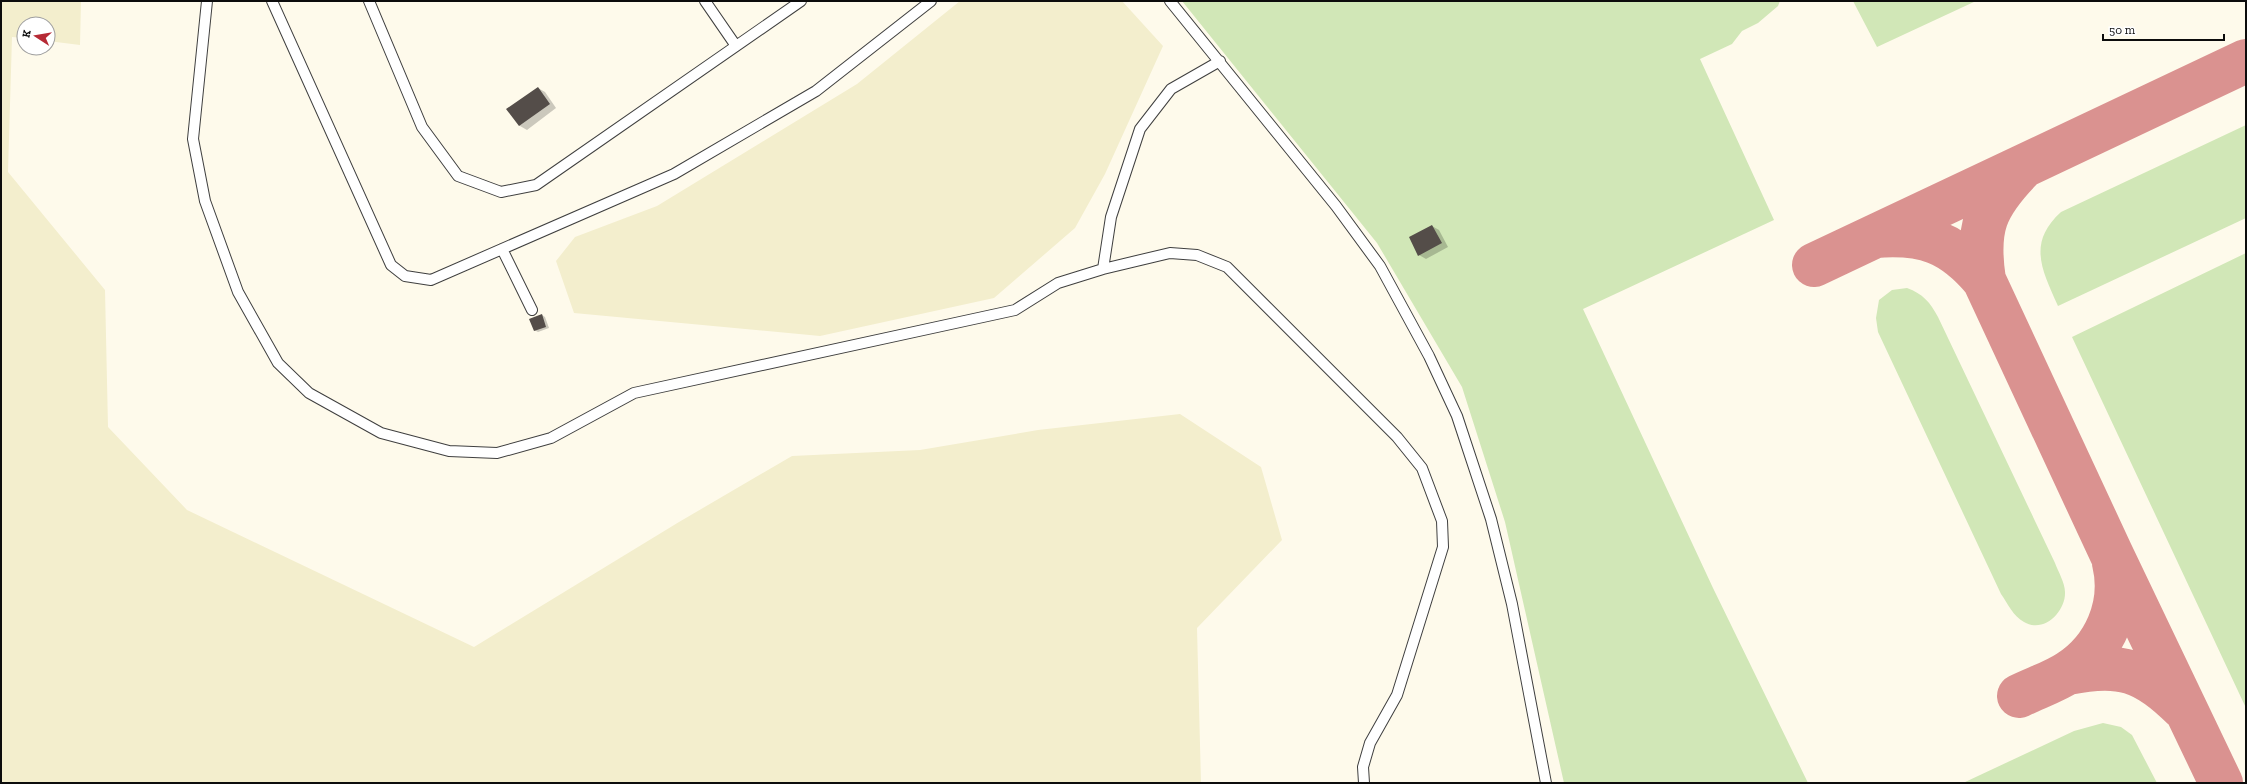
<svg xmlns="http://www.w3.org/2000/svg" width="2247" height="784" viewBox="0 0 2247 784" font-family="'Zilla Slab',serif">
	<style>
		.farmland { fill: #f3eecd }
		.green { fill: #d1e7b7 }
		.shadow { fill: #0003 }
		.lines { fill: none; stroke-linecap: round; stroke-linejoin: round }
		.taxiway { stroke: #da9290; stroke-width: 44 }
		.building { fill: #544d49 }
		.service-casing { stroke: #3f3f3f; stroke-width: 12 }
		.service { stroke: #fff; stroke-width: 10 }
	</style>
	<rect width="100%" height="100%" fill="#fefaeb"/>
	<path class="farmland" d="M 1,1 L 81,1 L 80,45 L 48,41 L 48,24 L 24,24 L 24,38 L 12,37 L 8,172 L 105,290 L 108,427 L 187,510 L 474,647 L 679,522 L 792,456 L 920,450 L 1038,430 L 1180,414 L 1261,467 L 1282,540 L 1197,628 L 1201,783 L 1,783 Z
		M 960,1 L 1122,1 L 1163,46 L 1105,174 L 1075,228 L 994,298 L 820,336 L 574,313 L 556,261 L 575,237 L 657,206 L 857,84 Z"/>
	<path class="green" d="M 1182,1 L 1780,1 L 1778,6 L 1758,23 L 1742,31 L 1732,44 L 1700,59 L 1774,220 L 1583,309 L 1713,588 L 1808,783 L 1564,783 L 1505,522 L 1462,387 L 1377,243 Z
		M 1853,1 L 1976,1 L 1877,47 Z
		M 2246,125 L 2246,218 L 2058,306 C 2042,270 2027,243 2061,212 Z
		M 2246,253 L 2246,708 L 2072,337 Z
		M 1907,288 C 1923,294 1930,302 1938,317 L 2055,563 C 2058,571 2065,583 2065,592 C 2066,611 2044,634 2024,622 C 2013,616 2008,604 2001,594 L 1878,332 L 1876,318 L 1879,300 L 1892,290 Z
		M 2103,723 L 2121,727 L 2132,735 L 2157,783 L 1963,783 L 2074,731 Z"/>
	<path class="shadow" d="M 538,88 L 545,92 L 556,108 L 527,130 L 520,126 L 508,109 Z
		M 1432,226 L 1439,230 L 1448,247 L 1426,259 L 1419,255 Z
		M 542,315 L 545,317 L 549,328 L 538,332 L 534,330 Z"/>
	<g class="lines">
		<path class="taxiway" d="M 1875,236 C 1924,232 1952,242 1984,280 L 2111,553 L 2221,783
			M 1814,265 L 2246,61
			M 1984,280 C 1976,228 1985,206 2021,169
			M 2068,673 C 2120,662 2145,670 2183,708
			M 2019,696 C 2035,688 2054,682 2069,672 C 2105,649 2124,605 2114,563"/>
	</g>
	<path class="building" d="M 538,87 L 550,104 L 519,126 L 506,109 Z
		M 1432,225 L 1442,243 L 1418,256 L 1409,237 Z
		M 542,314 L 546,327 L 534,331 L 529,319 Z"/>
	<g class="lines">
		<g class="service-casing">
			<path id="service" d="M 207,1 L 193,139 L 205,201 L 238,292 L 278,363 L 309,393 L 381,433 L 449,451 L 497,453 L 551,438 L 634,393 L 1015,310 L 1058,283 L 1103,269 L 1111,217 L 1140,129 L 1171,89 L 1220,61
				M 272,1 L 391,265 L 405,276 L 431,280 L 674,174 L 816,91 L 931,1
				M 369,1 L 422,127 L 458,176 L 501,192 L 536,185 L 801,1
				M 705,1 L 736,46
				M 1170,1 L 1336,206 L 1380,266 L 1429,356 L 1457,416 L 1491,519 L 1512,604 L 1546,783
				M 502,249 L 532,310
				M 1103,269 L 1170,253 L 1197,255 L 1227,267 L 1397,437 L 1422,468 L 1442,521 L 1443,547 L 1397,695 L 1370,743 L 1363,767 L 1364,783"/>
		</g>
		<use href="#service" class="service"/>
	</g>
	<rect width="2247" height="784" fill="none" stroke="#0c0c0c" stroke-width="4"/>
	<g transform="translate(36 36) rotate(282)"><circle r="19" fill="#ffffff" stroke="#9e9e9e"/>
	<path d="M0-3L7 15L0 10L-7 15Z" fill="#b62a35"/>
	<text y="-6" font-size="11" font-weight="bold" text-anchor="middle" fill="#0c0c0c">K</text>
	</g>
	<path d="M2103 34v6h121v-6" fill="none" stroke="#0c0c0c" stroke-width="2"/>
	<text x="2109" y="34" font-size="12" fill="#0c0c0c" stroke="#ffffff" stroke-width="3" paint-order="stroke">50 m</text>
</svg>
